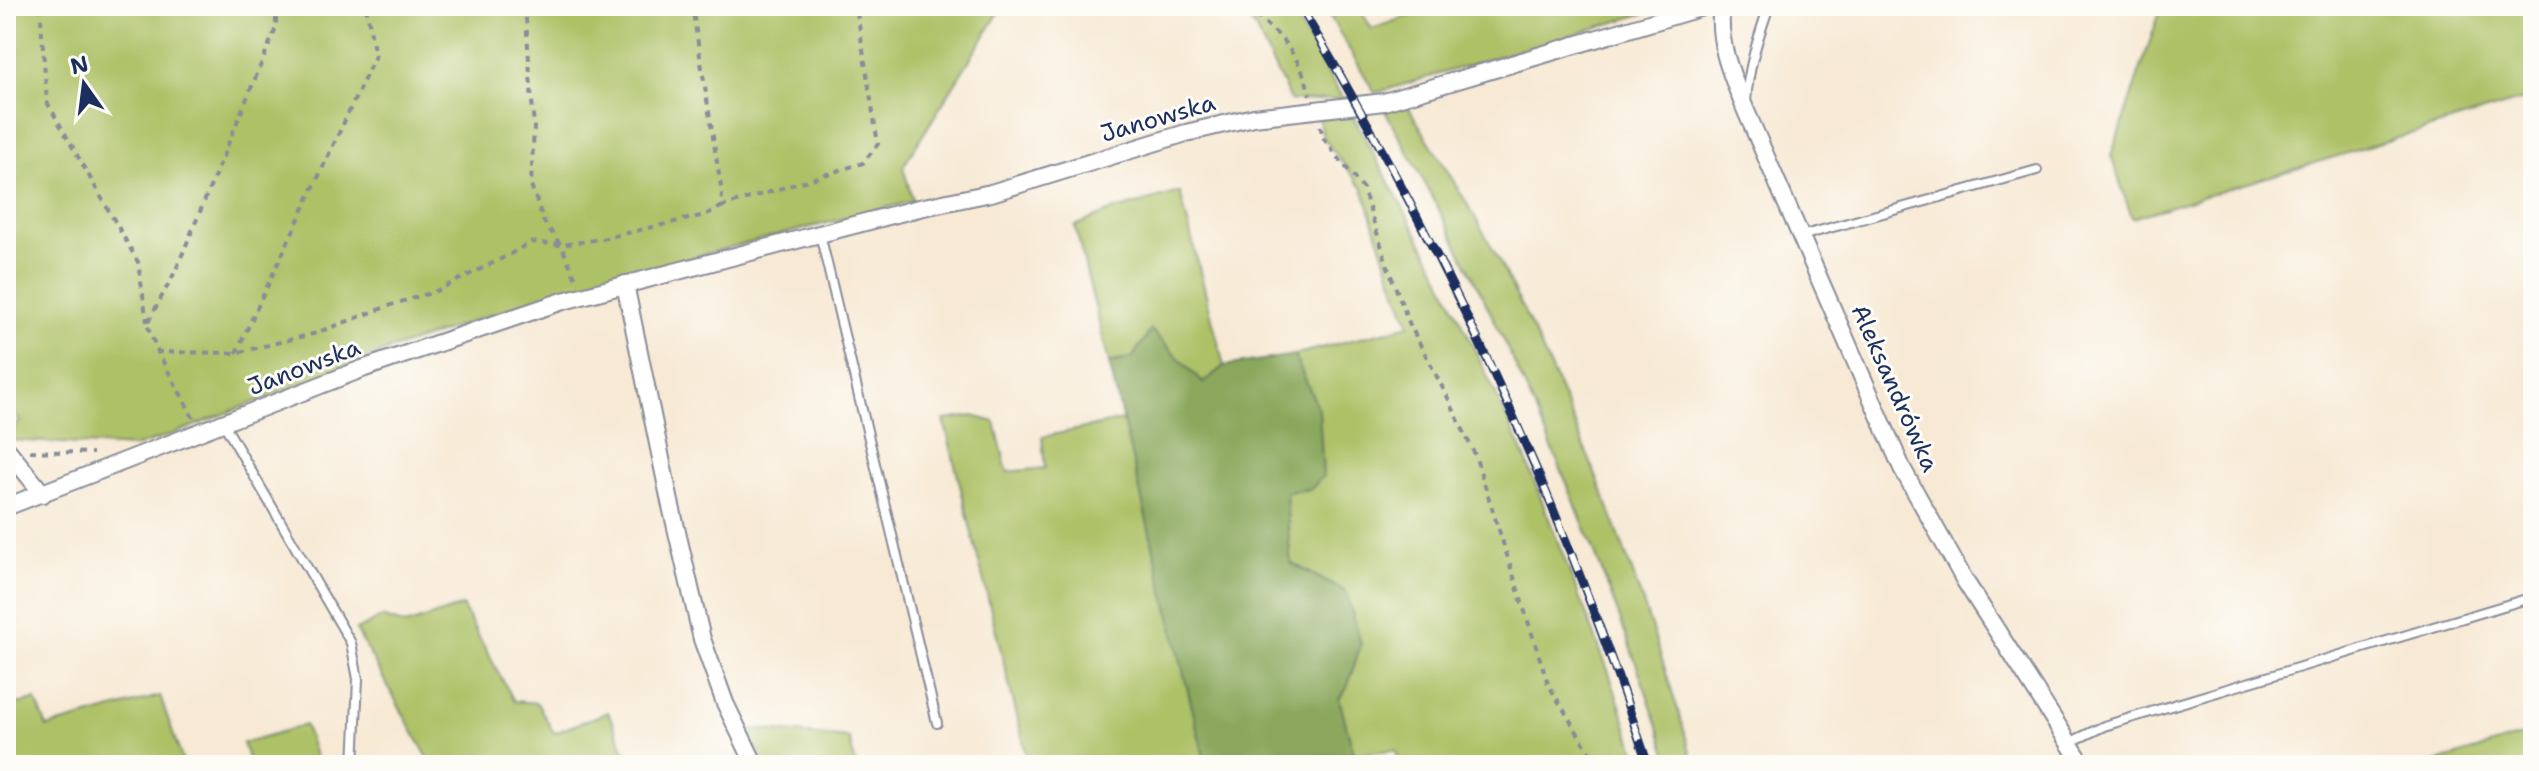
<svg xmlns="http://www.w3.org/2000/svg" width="2539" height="771" viewBox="0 0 2539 771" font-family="'Shantell Sans',sans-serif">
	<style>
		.green { fill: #adc166; stroke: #647862; stroke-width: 2 }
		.forest { fill: #8aa75b; stroke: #526b5c; stroke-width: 2 }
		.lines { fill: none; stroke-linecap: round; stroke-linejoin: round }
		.service-casing { stroke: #898c99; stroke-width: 12 }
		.minor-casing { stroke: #898c99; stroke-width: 20 }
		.path { stroke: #898c99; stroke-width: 4; stroke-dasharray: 6 6; stroke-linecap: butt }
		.service { stroke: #fff; stroke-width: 8 }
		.minor { stroke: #fff; stroke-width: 16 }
		.rail-casing { stroke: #1b2f5e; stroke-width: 9 }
		.rail { stroke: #fdfcf7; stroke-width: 6; stroke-dasharray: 18; stroke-linecap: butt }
		.labels { text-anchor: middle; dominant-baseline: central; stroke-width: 6; stroke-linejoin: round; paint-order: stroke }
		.street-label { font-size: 24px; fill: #1b2f5e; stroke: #fdfcf7 }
	</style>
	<rect width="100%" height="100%" fill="#fdfcf7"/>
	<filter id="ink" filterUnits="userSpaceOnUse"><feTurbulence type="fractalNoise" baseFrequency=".0125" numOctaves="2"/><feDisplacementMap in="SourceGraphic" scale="16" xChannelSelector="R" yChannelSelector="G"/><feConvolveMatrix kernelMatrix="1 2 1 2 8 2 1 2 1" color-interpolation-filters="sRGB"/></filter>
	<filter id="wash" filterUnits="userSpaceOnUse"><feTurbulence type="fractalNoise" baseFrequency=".006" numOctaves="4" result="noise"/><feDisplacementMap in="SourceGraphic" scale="32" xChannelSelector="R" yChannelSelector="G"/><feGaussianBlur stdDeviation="1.8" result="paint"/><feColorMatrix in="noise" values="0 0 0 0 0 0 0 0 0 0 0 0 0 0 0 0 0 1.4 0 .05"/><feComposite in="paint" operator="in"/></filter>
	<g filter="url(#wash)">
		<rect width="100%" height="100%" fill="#f7e9d4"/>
		<path class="green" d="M 6,6 L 1003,6 L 903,167 L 913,201 L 560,291 L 375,355 L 171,435 L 135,447 L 6,440 L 6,434 L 20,421 L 6,401 Z
			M 1240,6 L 1288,6 L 1343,99 L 1291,101 L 1255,28 Z
			M 1324,6 L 1358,6 L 1372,29 L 1436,6 L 1669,6 L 1375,93 Z
			M 2162,6 L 2533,6 L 2533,97 L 2132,218 L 2111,156 Z
			M 1407,105 C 1437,155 1470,205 1497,257 C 1580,419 1644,590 1694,765 L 1671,765 C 1596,536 1505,321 1385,111 Z
			M 1353,116 L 1438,272 L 1522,450 L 1608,670 L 1640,765 L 1402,765 L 1395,750 L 1354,754 L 1339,699 L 1347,688 L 1346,592 L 1291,563 L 1287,535 L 1286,492 L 1311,489 L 1319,410 L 1294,355 L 1410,325 L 1390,273 L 1363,189 L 1324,139 L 1318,118 Z
			M 1180,192 L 1224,366 L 1203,383 L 1151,330 L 1132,358 L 1109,363 L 1075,226 L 1108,212 Z
			M 973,416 L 995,422 L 1007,472 L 1045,468 L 1042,437 L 1123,420 L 1205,761 L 1148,765 L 1029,765 L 944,420 Z
			M 462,606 L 514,701 L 537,703 L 554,733 L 608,712 L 631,765 L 432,765 L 356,630 L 382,617 L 406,625 Z
			M 160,696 L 184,765 L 6,765 L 6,706 L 36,700 L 47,727 Z
			M 305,725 L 318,765 L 250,765 L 243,743 Z
			M 745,728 L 849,738 L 856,765 L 764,765 Z
			M 2533,732 L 2533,765 L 2428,765 Z"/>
		<path class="forest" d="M 1151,330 L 1203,383 L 1224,366 L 1294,355 L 1319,410 L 1323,476 L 1311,489 L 1286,492 L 1290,557 L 1291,563 L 1346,592 L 1361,644 L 1347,688 L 1339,699 L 1354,754 L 1292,759 L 1290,755 L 1205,761 L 1109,363 L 1132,358 Z"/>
	</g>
	<g filter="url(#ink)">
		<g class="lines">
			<g class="service-casing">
				<path id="service" d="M 1746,102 C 1748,68 1758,38 1769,6
					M 820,234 L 937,723
					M 1801,236 L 2037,170
					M 224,424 L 351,643 L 358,679 L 354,765
					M 2069,743 L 2104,726 L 2533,597"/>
			</g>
			<g class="minor-casing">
				<path id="minor" d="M 1722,6 C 1716,42 1733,78 1746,111 L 1902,468 L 1965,581 L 2083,765
					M 625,284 L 670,502 L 702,639 L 725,703 L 755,765
					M 6,448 L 43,494
					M 6,507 L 362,369 L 563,301 L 919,208 L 991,193 L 1186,133 L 1254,117 L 1384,102 L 1706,6"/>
			</g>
			<path class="path" d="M 40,6 L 47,102 L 138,262 L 147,322
				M 525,6 L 534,127 L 531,185 L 544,222 L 561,245 L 601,239 L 705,215 L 721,207 L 722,193 L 692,6
				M 1248,6 C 1255,17 1266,24 1276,33 C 1294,52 1304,70 1310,95
				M 1320,126 L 1324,139 L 1363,189 L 1390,273 L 1410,325 L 1447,396 L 1475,455 L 1548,684 L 1597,765
				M 721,207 L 863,163 L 878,144 L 856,6
				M 156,352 L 236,353 L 313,334 L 397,303 L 434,292 L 507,256 L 531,242 L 561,245 L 577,281
				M 236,353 L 375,56 L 366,6
				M 193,418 C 178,386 158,358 147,324 L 175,272 L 276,28 L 276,6
				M 30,451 L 93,453"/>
			<use href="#service" class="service"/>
			<use href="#minor" class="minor"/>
			<g class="rail-casing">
				<path id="rail" d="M 1300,6 C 1444,248 1560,497 1648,765"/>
			</g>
			<use href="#rail" class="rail"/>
		</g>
	</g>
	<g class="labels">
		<g class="street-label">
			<text transform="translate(1158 118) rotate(-16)">Janowska</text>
			<text transform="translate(304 367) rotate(-21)">Janowska</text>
			<text transform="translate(1895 388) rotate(66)">Aleksandrówka</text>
		</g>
	</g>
	<rect width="2539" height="771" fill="none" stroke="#fdfcf7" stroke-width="32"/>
	<g transform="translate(84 84) rotate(346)" stroke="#fdfcf7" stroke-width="6" paint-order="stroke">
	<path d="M0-6L14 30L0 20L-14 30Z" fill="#1b2f5e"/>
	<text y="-12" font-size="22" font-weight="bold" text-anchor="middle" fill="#1b2f5e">N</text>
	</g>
</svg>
